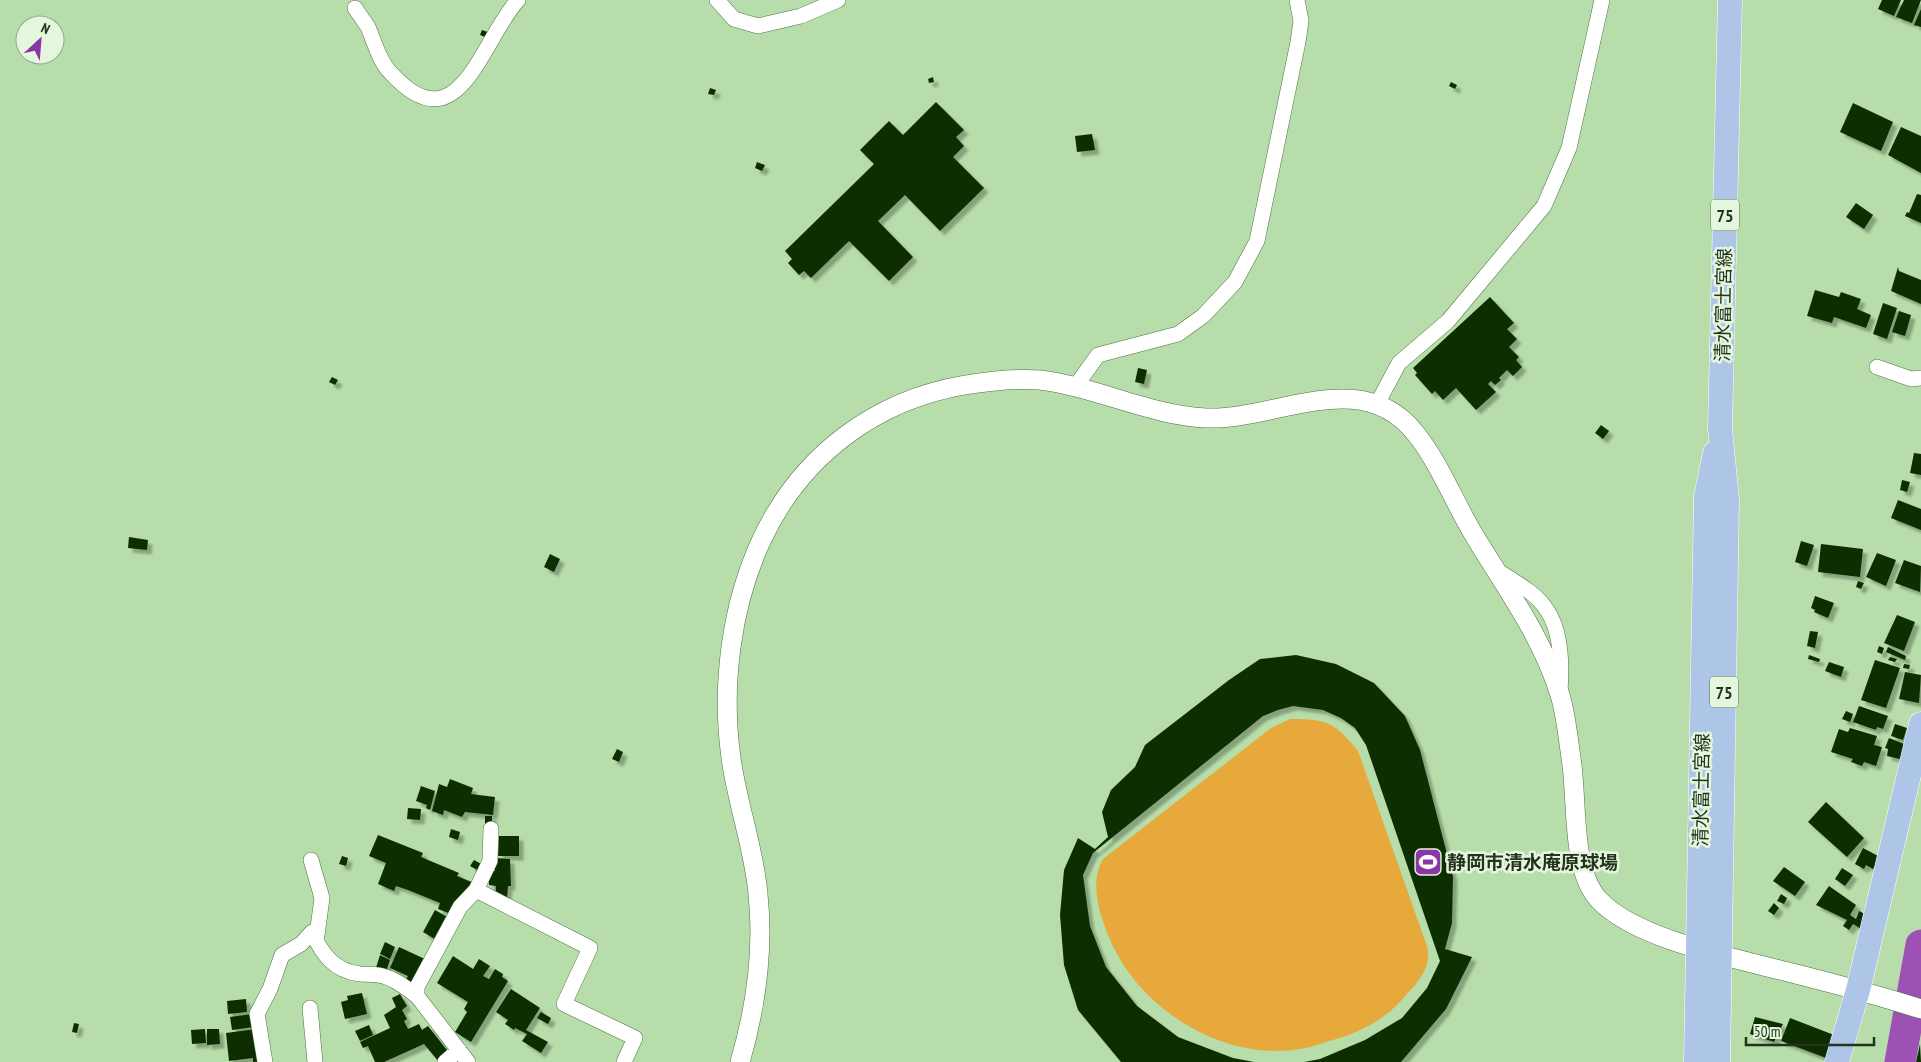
<svg xmlns="http://www.w3.org/2000/svg" width="1921" height="1062" viewBox="0 0 1921 1062" font-family="'PT Sans Narrow','Noto Sans JP',sans-serif">
	<style>
		.green { fill: #e7a93c }
		.lines { fill: none; stroke-linecap: round; stroke-linejoin: round }
		.river { stroke: #9d51b5; stroke-width: 31 }
		.building { fill: #0f2e01; filter: url(#shadow) }
		.minor-casing { stroke: #507143; stroke-width: 16 }
		.tertiary-casing { stroke: #507143; stroke-width: 20 }
		.primary-casing { stroke: #fff; stroke-width: 25 }
		.minor { stroke: #fff; stroke-width: 15 }
		.tertiary { stroke: #fff; stroke-width: 19 }
		.primary { stroke: #adc5e7; stroke-width: 24 }
		.labels { text-anchor: middle; dominant-baseline: central; stroke-width: 5; stroke-linejoin: round; paint-order: stroke }
		.shield { fill: #e4f7de; stroke: #5e6d58; stroke-width: 1 }
		.shield-label { font-size: 18px; font-weight: bold; fill: #24321e }
		.street-label { font-size: 19px; fill: #24321e; stroke: #e4f7de }
		.poi-label { font-size: 19px; font-weight: bold; fill: #24321e; stroke: #e4f7de; text-anchor: start }
	</style>
	<defs>
		<filter id="shadow"><feDropShadow dx="4.5" dy="4.5" stdDeviation="1" flood-color="#0004"/></filter>
	</defs>
	<rect width="100%" height="100%" fill="#b7ddaa"/>
	<path class="green" d="M 1290,719 C 1328,719 1334,722 1358,751 L 1428,949 C 1430,969 1419,981 1406,995 C 1385,1021 1357,1034 1326,1042 C 1317,1045 1309,1048 1300,1049 C 1220,1062 1134,1006 1107,932 C 1098,909 1090,882 1103,859 L 1271,728 Z"/>
	<g class="lines">
		<path class="river" d="M 1900,1062 L 1921,945"/>
	</g>
	<path class="building" d="M 1882,0 L 1901,0 L 1894,16 L 1878,9 Z
		M 1904,0 L 1921,0 L 1912,23 L 1896,17 Z
		M 1921,9 L 1921,27 L 1914,25 Z
		M 482,30 L 490,33 L 488,38 L 480,35 Z
		M 933,77 L 934,82 L 929,83 L 928,79 Z
		M 1451,82 L 1457,85 L 1455,89 L 1449,86 Z
		M 710,88 L 716,90 L 714,95 L 708,94 Z
		M 936,102 L 964,130 L 956,137 L 964,146 L 953,157 L 984,188 L 940,231 L 905,195 L 878,221 L 913,257 L 889,281 L 849,241 L 811,278 L 804,271 L 799,275 L 788,263 L 792,259 L 785,251 L 874,164 L 860,150 L 889,121 L 903,135 Z
		M 1853,103 L 1893,122 L 1881,151 L 1840,132 Z
		M 1901,127 L 1921,136 L 1921,173 L 1888,155 Z
		M 1092,134 L 1095,150 L 1077,152 L 1075,136 Z
		M 757,162 L 765,165 L 762,171 L 755,168 Z
		M 1917,194 L 1921,195 L 1921,223 L 1905,216 L 1907,212 L 1909,213 Z
		M 1856,203 L 1873,215 L 1864,229 L 1846,217 Z
		M 1898,267 L 1899,271 L 1921,280 L 1921,304 L 1891,291 Z
		M 1815,290 L 1839,297 L 1841,292 L 1861,299 L 1857,309 L 1871,315 L 1866,328 L 1834,317 L 1832,323 L 1807,316 Z
		M 1490,297 L 1514,323 L 1507,329 L 1517,339 L 1509,347 L 1519,357 L 1516,360 L 1522,367 L 1513,376 L 1507,370 L 1499,378 L 1501,380 L 1495,385 L 1491,381 L 1488,384 L 1496,392 L 1476,410 L 1456,388 L 1443,400 L 1435,391 L 1432,394 L 1415,375 L 1417,373 L 1413,368 Z
		M 1883,303 L 1897,308 L 1887,339 L 1873,334 Z
		M 1899,311 L 1911,315 L 1905,336 L 1892,332 Z
		M 1138,368 L 1147,370 L 1144,384 L 1135,382 Z
		M 332,377 L 338,380 L 335,385 L 329,382 Z
		M 1601,425 L 1609,431 L 1603,439 L 1595,433 Z
		M 1914,453 L 1921,454 L 1921,475 L 1910,473 Z
		M 1902,480 L 1910,482 L 1907,492 L 1900,490 Z
		M 1898,500 L 1921,509 L 1921,530 L 1891,518 Z
		M 129,537 L 148,540 L 147,550 L 128,548 Z
		M 1801,541 L 1814,545 L 1807,566 L 1795,562 Z
		M 1821,544 L 1863,549 L 1860,577 L 1818,572 Z
		M 1877,553 L 1896,560 L 1886,586 L 1866,577 Z
		M 550,554 L 560,559 L 554,572 L 544,567 Z
		M 1904,560 L 1921,566 L 1920,592 L 1895,583 Z
		M 1858,581 L 1864,583 L 1861,589 L 1856,587 Z
		M 1815,596 L 1834,603 L 1828,618 L 1814,612 L 1815,610 L 1811,608 Z
		M 1897,615 L 1915,622 L 1904,651 L 1884,643 Z
		M 1810,631 L 1818,632 L 1815,648 L 1807,646 Z
		M 1879,646 L 1884,648 L 1882,654 L 1877,652 Z
		M 1888,647 L 1906,656 L 1905,660 L 1886,652 Z
		M 1296,655 L 1336,664 L 1374,683 L 1405,716 L 1420,750 L 1453,877 L 1452,923 L 1445,949 L 1472,957 L 1446,1009 L 1401,1062 L 1304,1062 L 1320,1059 L 1365,1040 L 1402,1018 L 1427,988 L 1440,961 L 1366,745 L 1355,728 L 1341,718 L 1323,710 L 1293,706 L 1278,710 L 1263,716 L 1093,853 L 1083,875 L 1090,926 L 1106,967 L 1137,1006 L 1178,1037 L 1233,1058 L 1254,1062 L 1121,1062 L 1078,1010 L 1064,965 L 1060,915 L 1064,870 L 1078,838 L 1095,849 L 1108,837 L 1102,812 L 1111,790 L 1135,767 L 1145,745 L 1229,680 L 1260,659 Z
		M 1809,655 L 1820,659 L 1819,662 L 1808,659 Z
		M 1890,657 L 1897,659 L 1895,662 L 1888,660 Z
		M 1875,660 L 1900,668 L 1886,708 L 1861,700 Z
		M 1829,662 L 1844,667 L 1841,677 L 1825,671 Z
		M 1904,664 L 1910,665 L 1909,669 L 1903,668 Z
		M 1905,672 L 1921,675 L 1919,703 L 1899,699 Z
		M 1859,706 L 1888,716 L 1883,729 L 1877,727 L 1876,730 L 1853,722 Z
		M 1846,711 L 1853,714 L 1850,722 L 1842,719 Z
		M 1895,724 L 1907,728 L 1903,740 L 1891,736 Z
		M 1850,728 L 1877,736 L 1874,745 L 1882,747 L 1876,766 L 1864,762 L 1862,766 L 1851,762 L 1853,759 L 1831,752 L 1839,729 L 1848,732 Z
		M 1889,738 L 1907,745 L 1904,760 L 1887,756 L 1888,749 L 1885,748 Z
		M 617,749 L 623,752 L 619,762 L 612,759 Z
		M 450,779 L 473,788 L 471,794 L 495,797 L 493,815 L 465,812 L 462,817 L 444,810 L 443,815 L 432,811 L 439,784 L 447,787 Z
		M 421,786 L 435,791 L 430,810 L 426,808 L 427,805 L 416,801 Z
		M 1826,802 L 1864,838 L 1847,857 L 1808,822 Z
		M 408,808 L 421,809 L 420,820 L 407,819 Z
		M 485,816 L 492,816 L 492,828 L 485,828 Z
		M 451,829 L 460,832 L 458,840 L 449,837 Z
		M 378,835 L 423,853 L 421,857 L 459,873 L 457,876 L 474,883 L 454,915 L 438,909 L 440,903 L 408,890 L 396,886 L 394,891 L 378,884 L 386,863 L 369,856 Z
		M 499,836 L 519,836 L 519,856 L 498,856 Z
		M 1863,848 L 1880,857 L 1873,869 L 1866,865 L 1864,869 L 1855,864 Z
		M 342,856 L 348,858 L 346,866 L 339,864 Z
		M 495,858 L 510,859 L 511,886 L 508,886 L 507,899 L 495,898 L 496,886 L 489,885 L 489,871 L 495,871 Z
		M 474,860 L 483,865 L 479,871 L 470,866 Z
		M 1784,867 L 1805,882 L 1795,896 L 1773,881 Z
		M 1842,868 L 1853,875 L 1845,886 L 1835,879 Z
		M 1829,886 L 1856,905 L 1850,915 L 1856,919 L 1859,911 L 1867,915 L 1863,930 L 1853,924 L 1849,930 L 1843,926 L 1847,920 L 1816,905 Z
		M 1781,894 L 1787,898 L 1784,904 L 1777,901 Z
		M 1774,903 L 1779,908 L 1774,915 L 1768,911 Z
		M 435,910 L 451,919 L 438,941 L 423,932 Z
		M 385,942 L 395,947 L 390,959 L 380,954 Z
		M 399,947 L 427,960 L 416,985 L 405,981 L 408,976 L 390,968 Z
		M 380,955 L 390,960 L 385,974 L 375,971 Z
		M 453,956 L 473,969 L 479,959 L 490,966 L 483,976 L 489,979 L 495,969 L 503,974 L 502,977 L 508,981 L 471,1042 L 455,1032 L 467,1012 L 464,1009 L 468,1002 L 437,983 Z
		M 511,989 L 540,1008 L 526,1030 L 548,1042 L 541,1053 L 522,1041 L 527,1034 L 515,1028 L 514,1030 L 505,1024 L 508,1020 L 496,1012 Z
		M 362,993 L 367,1014 L 345,1019 L 341,1002 L 348,1000 L 347,996 Z
		M 400,994 L 407,1006 L 402,1010 L 407,1019 L 404,1021 L 408,1029 L 419,1024 L 422,1030 L 428,1026 L 450,1054 L 439,1062 L 424,1044 L 384,1062 L 375,1062 L 368,1046 L 363,1048 L 360,1042 L 390,1028 L 384,1015 L 396,1007 L 392,998 Z
		M 246,999 L 247,1012 L 228,1014 L 227,1001 Z
		M 541,1012 L 551,1018 L 548,1024 L 537,1018 Z
		M 252,1014 L 254,1027 L 232,1030 L 230,1017 Z
		M 1755,1017 L 1783,1024 L 1774,1042 L 1750,1034 Z
		M 1790,1018 L 1834,1035 L 1826,1058 L 1781,1041 Z
		M 74,1023 L 79,1024 L 77,1033 L 72,1032 Z
		M 369,1025 L 373,1035 L 360,1041 L 355,1031 Z
		M 205,1029 L 206,1043 L 192,1044 L 191,1030 Z
		M 207,1029 L 219,1029 L 220,1044 L 207,1045 Z
		M 256,1029 L 262,1062 L 253,1062 L 253,1058 L 229,1061 L 226,1033 Z
		M 1920,1044 L 1921,1062 L 1916,1062 Z"/>
	<g class="lines">
		<g class="minor-casing">
			<path id="minor" d="M 717,0 L 734,19 L 758,26 L 801,16 L 838,0
				M 355,8 C 359,14 364,21 368,27 C 374,41 379,61 390,72 C 459,149 481,40 518,0
				M 1877,367 L 1911,379 L 1921,378
				M 1075,387 L 1098,355 L 1178,334 L 1203,316 L 1235,282 L 1257,241 L 1298,42 L 1301,21 L 1297,0
				M 1377,404 L 1399,363 L 1448,321 L 1544,206 L 1569,148 L 1602,0
				M 1498,571 C 1513,581 1533,591 1544,606 C 1562,628 1562,665 1560,691
				M 311,860 L 322,898 L 317,935 L 312,932 C 322,954 334,971 360,974 C 367,974 376,974 383,976 C 396,979 407,989 417,996
				M 476,890 L 590,948 L 564,1004 L 635,1038 L 624,1062
				M 310,1008 L 315,1062
				M 265,1062 L 257,1014 L 270,989 L 282,955 L 301,944 L 312,932
				M 445,1062 L 459,1050
				M 468,1062 L 417,996 L 417,987 L 460,907 L 476,890 L 490,861 L 491,829"/>
		</g>
		<g class="tertiary-casing">
			<path id="tertiary" d="M 740,1062 C 756,1007 764,951 758,894 C 754,848 737,803 731,758 C 721,686 731,605 762,539 C 801,456 875,400 965,385 C 990,381 1015,378 1040,380 C 1096,387 1149,415 1206,418 C 1276,421 1362,364 1416,434 C 1440,464 1454,502 1474,535 C 1505,587 1542,636 1560,695 C 1566,715 1568,737 1571,758 C 1578,798 1570,871 1600,901 C 1638,940 1735,958 1788,972 C 1832,983 1877,995 1921,1009"/>
		</g>
		<g class="primary-casing">
			<path id="primary" d="M 1696,1062 L 1706,497 L 1715,453
				M 1718,1062 L 1727,499 L 1720,429 L 1730,0
				M 1837,1062 L 1858,990 L 1921,724"/>
		</g>
		<use href="#minor" class="minor"/>
		<use href="#tertiary" class="tertiary"/>
		<use href="#primary" class="primary"/>
	</g>
	<defs>
		<g id="stadium-square" transform="scale(1.4375)"><rect x="-9" y="-9" width="18" height="18" rx="4" fill="#8a36a4" stroke="#e4f7de"/><path d="M0-5a6.5 5 0 1 0 0 10a6.5 5 0 1 0 0-10ZM-3.5-1.8h7v3.6h-7Z" fill="#fff"/></g>
	</defs>
	<g fill-rule="evenodd">
		<use href="#stadium-square" x="1428" y="862"/>
	</g>
	<g class="labels">
		<g class="shield">
			<rect x="1711" y="199.5" width="28" height="31" rx="4"/>
			<rect x="1710" y="676.5" width="28" height="31" rx="4"/>
		</g>
		<g class="shield-label">
			<text x="1725" y="215">75</text>
			<text x="1724" y="692">75</text>
		</g>
		<g class="street-label">
			<text transform="translate(1723 305) rotate(-89)">清水富士宮線</text>
			<text transform="translate(1701 790) rotate(-89)">清水富士宮線</text>
		</g>
		<g class="poi-label">
			<text x="1447" y="862">静岡市清水庵原球場</text>
		</g>
	</g>
	<g transform="translate(40 40) rotate(26)"><circle r="24" fill="#e4f7de" stroke="#97a891"/>
	<path d="M0-4L9 19L0 12L-9 19Z" fill="#8a36a4"/>
	<text y="-8" font-size="14" font-weight="bold" text-anchor="middle" fill="#24321e">N</text>
	</g>
	<path d="M1746 1037v8h128v-8" fill="none" stroke="#24321e" stroke-width="2.5"/>
	<text x="1754" y="1037" font-size="15" fill="#24321e" stroke="#e4f7de" stroke-width="4" paint-order="stroke">50 m</text>
</svg>
